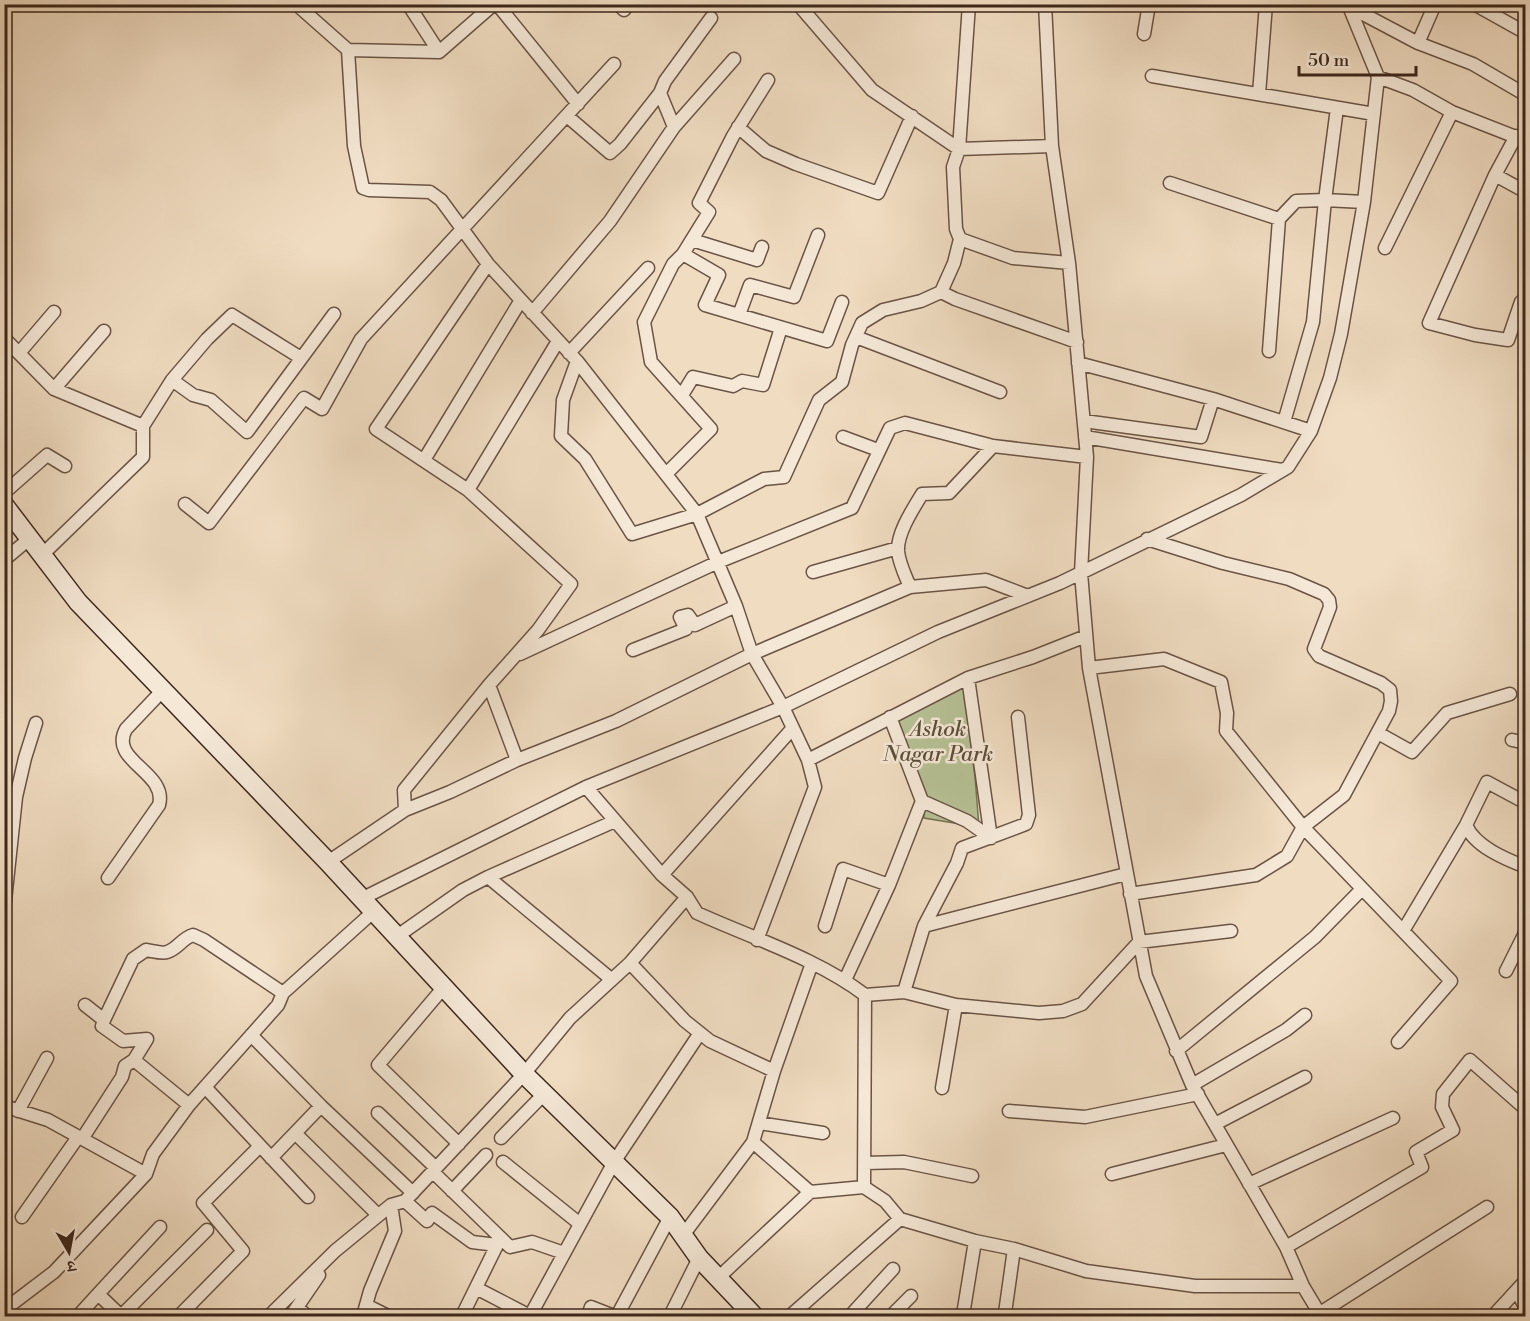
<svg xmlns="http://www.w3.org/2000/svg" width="1530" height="1321" viewBox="0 0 1530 1321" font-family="'Libre Bodoni','Noto Serif Devanagari',serif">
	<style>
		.green { fill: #b6c195; stroke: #7a7458; stroke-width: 1.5 }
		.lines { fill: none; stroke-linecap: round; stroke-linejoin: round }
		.street-casing { stroke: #6a5445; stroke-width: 15 }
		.secondary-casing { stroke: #3d271c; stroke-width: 21 }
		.street { stroke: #f5e8d7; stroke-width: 12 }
		.secondary { stroke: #f5e8d7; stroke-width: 18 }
		.labels { text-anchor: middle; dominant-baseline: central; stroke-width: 5; stroke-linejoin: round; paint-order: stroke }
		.park-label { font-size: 22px; font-style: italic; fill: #5b4e3a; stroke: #f5e8d7 }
	</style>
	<rect width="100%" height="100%" fill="#f0dcc1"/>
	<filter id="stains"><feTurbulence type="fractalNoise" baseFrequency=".00333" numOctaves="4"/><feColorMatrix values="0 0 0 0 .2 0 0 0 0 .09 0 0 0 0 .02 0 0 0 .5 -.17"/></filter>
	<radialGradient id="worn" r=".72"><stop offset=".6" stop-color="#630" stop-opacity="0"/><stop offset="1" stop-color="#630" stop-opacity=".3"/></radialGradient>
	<path class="green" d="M 964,688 L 975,777 L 979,827 L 924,818 L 925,796 L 896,720 L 955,689 Z"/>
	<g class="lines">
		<g class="street-casing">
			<path id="street" d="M 296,4 L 348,50 L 439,52 L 494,4
				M 408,4 L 439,52
				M 497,4 L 578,104
				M 618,4 L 624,10 L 628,4
				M 798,4 L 872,90 L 959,149 L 953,167 L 956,229 L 960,239
				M 969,4 L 959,149 L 1052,146
				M 1045,4 L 1052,146 L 1069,263 L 1087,457 L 1081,573 L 1089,668 L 1146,976 L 1192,1085 L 1286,1247 L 1303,1286 L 1321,1316
				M 1474,4 L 1526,33
				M 1348,6 L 1418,43 L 1473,64 L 1526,95
				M 1144,34 L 1149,4
				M 1418,43 L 1435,4
				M 348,50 L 354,146 L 363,188 L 369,190 L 430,192 L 441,200 L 488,264 L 577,361 L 697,514 L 736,606 L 752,654 L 783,707 L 808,760 L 815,787 L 757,940
				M 1152,76 L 1374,114
				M 1378,77 L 1413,90 L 1452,112 L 1526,141
				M 1259,94 L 1266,4
				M 567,116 L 610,153 L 620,144 L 660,93
				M 674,127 L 734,59
				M 738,127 L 766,151 L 796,164 L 878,193 L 912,116
				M 1516,136 L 1495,175 L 1429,323 L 1475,335 L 1508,340 L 1521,302 L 1526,301
				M 1495,175 L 1526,192
				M 1170,183 L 1279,219 L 1296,201 L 1325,200 L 1364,202
				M 692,240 L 757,260 L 762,247
				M 1385,248 L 1452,112
				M 683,254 L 719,275 L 705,305 L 827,341 L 842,302
				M 941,292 L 955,299 L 1077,342
				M 532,313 L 610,221 L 674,127 L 660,93 L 665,81 L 711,18
				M 739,315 L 750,285 L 794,297 L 818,235
				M 856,337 L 1000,392
				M 4,338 L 54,389 L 143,426
				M 1269,351 L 1279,219
				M 19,353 L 54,312
				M 569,353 L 648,268
				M 577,361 L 563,400 L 561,436 L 585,459 L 632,534 L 697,514 L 764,479 L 784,477 L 819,400 L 842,382 L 852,345 L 862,323 L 883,310 L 921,301 L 941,292 L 954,263 L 960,239 L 1013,258 L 1069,263
				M 1078,363 L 1213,399
				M 172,380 L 193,395 L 211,400 L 247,432 L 334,314
				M 54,389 L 104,331
				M 682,395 L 693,377 L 733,386 L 742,381 L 763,385 L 781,328
				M 1084,421 L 1201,437 L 1213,399 L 1311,431
				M 1284,422 L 1313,322 L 1325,200 L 1337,108
				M 843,437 L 878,450
				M 1085,437 L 1282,470
				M 424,460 L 521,300
				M 666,474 L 711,429 L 651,362 L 644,322 L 673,264 L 683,254 L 709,212 L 699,203 L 733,136 L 768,80
				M 468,490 L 558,341
				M 4,493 L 47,455 L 65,466
				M 185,504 L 209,523 L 304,398 L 322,409 L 361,339 L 614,64
				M 42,555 L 143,457 L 143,426 L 172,380 L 207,339 L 232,315 L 301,358
				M 4,560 L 29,539
				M 813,572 L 898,548
				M 910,587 C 905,575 899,563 898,551 C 897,533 913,509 922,494 L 949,493 L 993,446 L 1087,457
				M 633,650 L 686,629 L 680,617 L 688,615 L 695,625 L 736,606
				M 520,654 L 718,562 L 852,508 L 890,428 L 905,423 L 993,446
				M 1089,668 L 1164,659 L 1221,682 L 1227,713 L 1226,731 L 1303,827 L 1451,981 L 1398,1042
				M 968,678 L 991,838
				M 489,685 L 517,760
				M 1378,733 L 1412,752 L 1447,713 L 1510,694
				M 1512,740 L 1526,743
				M 808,760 L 968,678 L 1033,657 L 1086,636
				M 586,787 L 662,875 L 687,897 L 697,913 C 752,938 818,959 865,995 L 904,992 L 956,1005 L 1039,1013 L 1063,1011 L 1082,1004 L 1139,942 L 1231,931
				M 922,801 L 967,821 L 991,838
				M 1526,803 L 1487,782 L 1466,825 C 1474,846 1505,859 1526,867
				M 405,810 L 404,790 L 489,685 L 538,630 L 571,584 L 468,490 L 376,429 L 488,264
				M 328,862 L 405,810 L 450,792 L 517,760 L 616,721 L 752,654 L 910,587 L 986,580 L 1028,596
				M 662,875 L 792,729
				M 488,877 L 611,979
				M 108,878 L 159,805 C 168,772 108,761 126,729 L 163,690
				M 1130,894 L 1256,875 L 1287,856 L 1303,827 L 1344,795 L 1389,711 L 1391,701 L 1390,690 L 1381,683 L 1319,656 L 1314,649 L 1330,607 L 1329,600 L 1324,594 L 1289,579 L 1223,563 L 1147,539
				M 361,899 L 586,787 L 783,707 L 938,632 L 1060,583 L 1241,495 L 1288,467 L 1311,431 L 1330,378 L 1341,334 L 1364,202 L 1378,77 L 1348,4
				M 4,910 L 16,797 L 25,758 L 36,723
				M 825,926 L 843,869 L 889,885
				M 924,926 L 1126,874
				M 1403,931 L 1466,825
				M 396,937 L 463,890 L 488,877 L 615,821
				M 630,963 L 685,1021 L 710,1041 L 774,1071
				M 1506,971 L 1526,931
				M 845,980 L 889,885 L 922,801 L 890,717
				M 444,987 L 378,1065 L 459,1144
				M 904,992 L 924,926 L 957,863 L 962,848 L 1026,824 L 1029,815 L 1018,717
				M 283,993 L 373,912
				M 85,1005 L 104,1020 L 102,1026 L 123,1041 L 147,1039 L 134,1060 L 189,1105
				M 251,1035 L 321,1106
				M 1176,1051 L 1315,937 L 1362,889
				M 1192,1085 L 1286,1030 L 1305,1015
				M 205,1087 L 308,1197
				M 942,1088 L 956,1005
				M 4,1106 L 48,1120 L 146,1174
				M 18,1111 L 47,1058
				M 1009,1111 L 1085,1117 L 1198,1094
				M 378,1113 L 436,1168
				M 759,1123 L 823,1133
				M 1215,1124 L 1305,1077
				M 296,1134 L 378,1215
				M 501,1138 L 545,1093
				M 82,1139 L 122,1077 L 125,1066 L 134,1060
				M 753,1142 L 810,1192 L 864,1187 L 885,1201 L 900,1219 L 975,1241 L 1014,1249 L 1086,1271 L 1195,1286 L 1303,1286
				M 271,1158 L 321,1106 L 413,1193
				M 503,1162 L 580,1224
				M 865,1163 L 904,1162 L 972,1176
				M 433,1172 L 510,1247 L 532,1242 L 564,1253
				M 1112,1174 L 1226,1145
				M 1249,1184 L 1393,1118
				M 864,1187 L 865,995
				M 452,1191 L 486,1155
				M 405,1201 L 427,1221 L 432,1213 L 472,1242 L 497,1245 L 462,1316
				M 22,1217 L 78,1137
				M 684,1234 L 753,1142 L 774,1071 L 812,963
				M 1286,1247 L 1422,1167 L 1416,1152 L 1453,1130 L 1442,1107 L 1443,1094 L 1470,1060 L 1521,1105
				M 718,1278 L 810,1192
				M 476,1288 L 530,1316
				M 1517,1291 L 1526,1309
				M 98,1294 L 160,1227
				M 366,1305 L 388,1316
				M 297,1307 L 307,1316
				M 4,1310 L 54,1272 L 146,1174 L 153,1154 L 189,1105 L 278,1005 L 283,993 L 204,940 L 193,935 C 181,939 179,948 167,952 C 162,954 153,951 146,950 L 133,959 L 104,1020
				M 1005,1313 L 1014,1249
				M 1320,1313 L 1487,1207
				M 963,1315 L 975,1241
				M 78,1316 L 98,1294 L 121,1316 L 207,1230
				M 179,1316 L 243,1251 L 203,1203 L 259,1147
				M 269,1316 L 335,1251 L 391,1205 L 405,1201 L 524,1074 L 570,1018 L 630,963 L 687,897
				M 291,1316 L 319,1275
				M 363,1316 L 370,1291 L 395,1231 L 391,1205
				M 530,1316 L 614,1162 L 700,1033
				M 588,1316 L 591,1307 L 614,1316
				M 617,1316 L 670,1217
				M 670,1316 L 699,1258
				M 790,1316 L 900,1219
				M 850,1316 L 893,1269
				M 891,1316 L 911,1296
				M 1493,1316 L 1526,1280"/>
		</g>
		<g class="secondary-casing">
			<path id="secondary" d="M 4,505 L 78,602 L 328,862 L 524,1074 L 670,1217 L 699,1258 L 754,1316"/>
		</g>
		<use href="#street" class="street"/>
		<use href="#secondary" class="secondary"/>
	</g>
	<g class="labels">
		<g class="park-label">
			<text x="938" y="729">Ashok<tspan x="938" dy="25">Nagar Park</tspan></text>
		</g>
	</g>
	<rect width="1530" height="1321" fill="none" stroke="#f0dcc1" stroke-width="24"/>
	<rect x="6" y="6" width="1518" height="1309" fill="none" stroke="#3d271c" stroke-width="3"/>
	<rect x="12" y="12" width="1506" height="1297" fill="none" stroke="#3d271c" stroke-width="1.5"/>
	<g transform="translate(69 1252) rotate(170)" stroke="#f5e8d7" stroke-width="4.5" paint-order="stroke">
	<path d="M0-4.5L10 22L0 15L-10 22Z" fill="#3d271c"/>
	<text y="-9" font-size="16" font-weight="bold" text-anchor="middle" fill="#3d271c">उ</text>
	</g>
	<path d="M1299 66v9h117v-9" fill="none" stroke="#3d271c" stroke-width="3"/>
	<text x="1308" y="66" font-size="18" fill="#3d271c" stroke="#f5e8d7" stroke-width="4.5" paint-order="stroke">50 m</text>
	<rect width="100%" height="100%" filter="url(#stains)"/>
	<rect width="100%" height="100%" fill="url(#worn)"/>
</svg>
